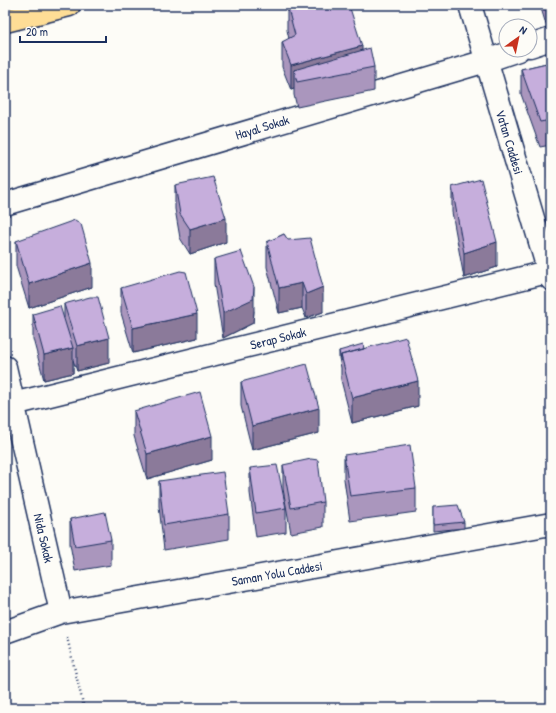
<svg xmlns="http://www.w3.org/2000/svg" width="556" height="713" viewBox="0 0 556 713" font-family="'Patrick Hand',sans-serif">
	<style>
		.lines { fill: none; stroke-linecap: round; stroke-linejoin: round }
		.minor-casing { stroke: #1b2f5e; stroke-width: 25 }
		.major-casing { stroke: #1b2f5e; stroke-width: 25 }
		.path { stroke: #1b2f5e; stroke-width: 2.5; stroke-dasharray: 1 3; stroke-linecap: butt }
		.minor { stroke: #fdfcf7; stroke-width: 22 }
		.major { stroke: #fedd96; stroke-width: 22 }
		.wall { fill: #aa96bd; stroke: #1b2f5e }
		.shaded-wall { fill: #8b7a9a; stroke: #1b2f5e }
		.building { fill: #c6aedc; stroke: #1b2f5e }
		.labels { text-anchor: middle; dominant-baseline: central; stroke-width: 4; stroke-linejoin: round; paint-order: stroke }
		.street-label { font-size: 13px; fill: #1b2f5e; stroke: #fdfcf7 }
	</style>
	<rect width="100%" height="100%" fill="#fdfcf7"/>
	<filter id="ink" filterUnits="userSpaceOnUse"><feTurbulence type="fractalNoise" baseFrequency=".025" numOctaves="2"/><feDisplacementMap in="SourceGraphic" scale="8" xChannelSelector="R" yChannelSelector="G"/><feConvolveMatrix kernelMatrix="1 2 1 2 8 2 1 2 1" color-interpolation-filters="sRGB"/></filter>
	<g filter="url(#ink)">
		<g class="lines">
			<g class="minor-casing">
				<path id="minor" d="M 470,5 L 551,279
					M 530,46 L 551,39
					M 5,204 L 486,61 L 518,50
					M 5,367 L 61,612
					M 5,406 L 551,271
					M 5,632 L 61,612 L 551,524"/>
			</g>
			<g class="major-casing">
				<path id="major" d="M 5,21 L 69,5"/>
			</g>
			<path class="path" d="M 67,637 L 84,708"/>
			<use href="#minor" class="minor"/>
			<use href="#major" class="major"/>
		</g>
		<path class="wall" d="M 287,5 L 362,50 L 374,67 L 374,91 L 297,107 L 294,95 L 294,89 L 291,90 L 282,67 L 282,42 L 289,39 L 287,30 Z
			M 540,5 L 551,5 L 551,30 L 548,31 Z
			M 551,62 L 551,145 L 540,147 L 521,94 L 521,69 Z
			M 551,152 L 551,185 L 548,177 L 548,153 Z
			M 175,185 L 226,242 L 190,254 L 180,238 L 175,209 Z
			M 452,187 L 497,267 L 464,278 L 452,212 Z
			M 284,234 L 323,312 L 306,318 L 302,308 L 279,313 L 267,267 L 267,242 Z
			M 16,241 L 92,287 L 29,308 L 16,266 Z
			M 214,259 L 254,311 L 253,323 L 223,338 L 214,284 Z
			M 121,288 L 197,338 L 133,353 L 121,313 Z
			M 64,304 L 109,363 L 77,371 L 73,360 L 73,373 L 44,380 L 33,339 L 33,314 L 64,318 Z
			M 364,349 L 418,406 L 352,423 L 341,380 L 341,368 L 339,358 L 339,351 Z
			M 241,382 L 319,433 L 252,450 L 241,406 Z
			M 134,411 L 212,460 L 147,479 L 134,436 Z
			M 344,455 L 416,488 L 416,512 L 350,521 L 344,479 Z
			M 283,465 L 323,502 L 323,527 L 291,533 L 283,489 Z
			M 250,468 L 286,508 L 286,532 L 256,537 L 250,493 Z
			M 159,481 L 229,514 L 229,539 L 164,550 L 159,506 Z
			M 433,507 L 464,522 L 464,528 L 433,531 Z
			M 70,519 L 111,540 L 111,565 L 75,571 L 70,544 Z"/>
		<path class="shaded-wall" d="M 551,5 L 551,30 L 548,31 L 548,7 Z
			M 362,46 L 362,69 L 294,70 L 294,89 L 291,90 L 291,65 Z
			M 226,218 L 226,242 L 190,254 L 190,229 Z
			M 497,242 L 497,267 L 464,278 L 464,253 Z
			M 92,263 L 92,287 L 29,308 L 29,284 Z
			M 302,283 L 302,308 L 279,313 L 279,288 Z
			M 254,287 L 254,311 L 253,323 L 223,338 L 223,313 Z
			M 323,287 L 323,312 L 306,318 L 306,294 Z
			M 197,314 L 197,338 L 133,353 L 133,328 Z
			M 109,338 L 109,363 L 77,371 L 77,346 Z
			M 73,348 L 73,373 L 44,380 L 44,355 Z
			M 418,381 L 418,406 L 352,423 L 352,398 Z
			M 319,408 L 319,433 L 252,450 L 252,426 Z
			M 212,436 L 212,460 L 147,479 L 147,454 Z"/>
		<path class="building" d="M 287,5 L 349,5 L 362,46 L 291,65 L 282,42 L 295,35 Z
			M 370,48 L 374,67 L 297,82 L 294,70 Z
			M 551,62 L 551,120 L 540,122 L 521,69 Z
			M 551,152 L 551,161 L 548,153 Z
			M 213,177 L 226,218 L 190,229 L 180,214 L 175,185 Z
			M 481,179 L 497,242 L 464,253 L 452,187 Z
			M 75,220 L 81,224 L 92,263 L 29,284 L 16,241 Z
			M 284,234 L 288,240 L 310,238 L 323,287 L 306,294 L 302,283 L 279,288 L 267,242 Z
			M 241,251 L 254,287 L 253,299 L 223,313 L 214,259 Z
			M 180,271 L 186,272 L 197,314 L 133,328 L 121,288 Z
			M 90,297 L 98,297 L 109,338 L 77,346 L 64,304 Z
			M 60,306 L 73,348 L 44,355 L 33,314 Z
			M 406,337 L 418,381 L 352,398 L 341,355 Z
			M 363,344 L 364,349 L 341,355 L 341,361 L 339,351 Z
			M 307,364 L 319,408 L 252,426 L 241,382 Z
			M 200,392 L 212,436 L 147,454 L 134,411 Z
			M 410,445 L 416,488 L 350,496 L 344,455 Z
			M 311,459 L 318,460 L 323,502 L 291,508 L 283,465 Z
			M 277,465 L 286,508 L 256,513 L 250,468 Z
			M 223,472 L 229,514 L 164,525 L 159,481 Z
			M 458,505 L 464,522 L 433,525 L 433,507 Z
			M 105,512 L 111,540 L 75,546 L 70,519 Z"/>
	</g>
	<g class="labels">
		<g class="street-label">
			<text transform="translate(262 127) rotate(-17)">Hayal Sokak</text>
			<text transform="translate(510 142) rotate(73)">Vatan Caddesi</text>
			<text transform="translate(278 338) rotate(-14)">Serap Sokak</text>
			<text transform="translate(44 538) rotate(77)">Nida Sokak</text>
			<text transform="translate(277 573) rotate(-10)">Saman Yolu Caddesi</text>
		</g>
	</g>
	<rect width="556" height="713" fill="none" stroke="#fdfcf7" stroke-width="20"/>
	<rect x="10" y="10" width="536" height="693" fill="none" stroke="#1b2f5e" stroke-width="1.5" filter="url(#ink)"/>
	<g transform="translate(518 38) rotate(33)"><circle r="19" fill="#fdfcf7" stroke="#a3aaba"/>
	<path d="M0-3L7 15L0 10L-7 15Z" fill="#c8321e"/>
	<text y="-6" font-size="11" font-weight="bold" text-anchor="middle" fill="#1b2f5e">N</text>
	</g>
	<path d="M20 36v6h86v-6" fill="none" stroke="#1b2f5e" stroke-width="2"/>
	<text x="26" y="36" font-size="12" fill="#1b2f5e" stroke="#fdfcf7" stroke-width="3" paint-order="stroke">20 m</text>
</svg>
